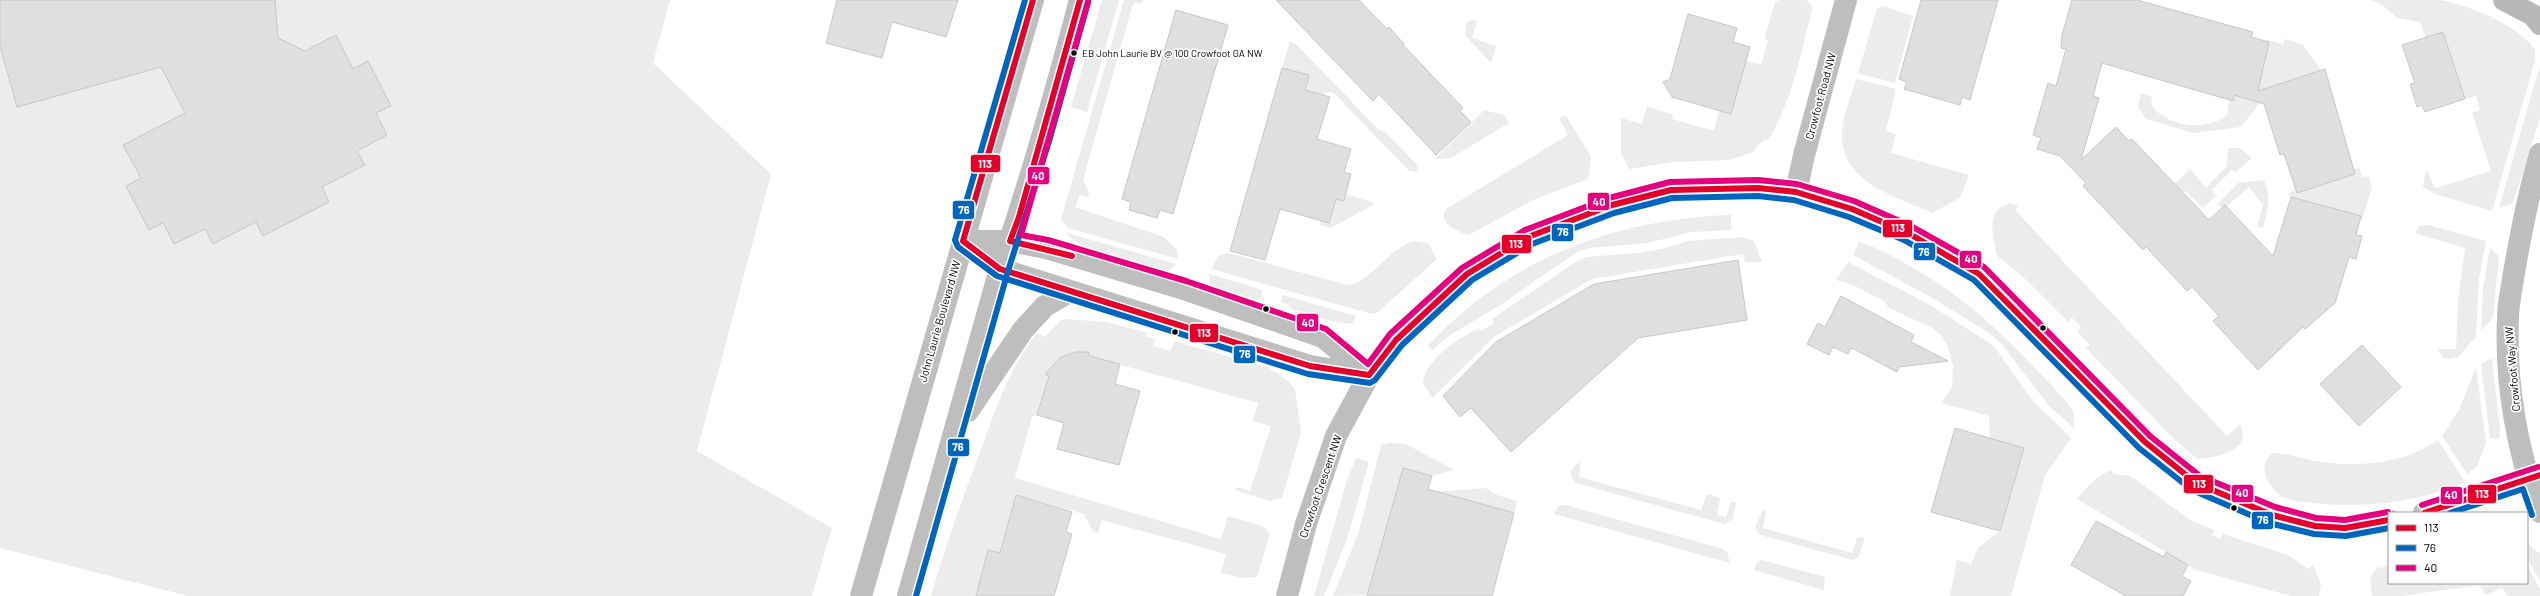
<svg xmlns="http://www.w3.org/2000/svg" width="2540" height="596" viewBox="0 0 2540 596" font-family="Barlow,sans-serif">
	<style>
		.green { fill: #ececec }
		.building { fill: #dfdfdf; stroke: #c7c7c7 }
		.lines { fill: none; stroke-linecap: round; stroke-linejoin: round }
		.tertiary { stroke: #bebebe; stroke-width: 22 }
		.secondary { stroke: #b8b8b8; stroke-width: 22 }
		.bus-1-casing { stroke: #fff; stroke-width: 9 }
		.bus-2-casing { stroke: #fff; stroke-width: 9 }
		.bus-3-casing { stroke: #fff; stroke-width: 9 }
		.bus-1 { stroke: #e4002b; stroke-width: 6 }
		.bus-2 { stroke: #0065bd; stroke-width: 6 }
		.bus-3 { stroke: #e5007d; stroke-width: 6 }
		.bus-dot { fill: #000; stroke: #fff; stroke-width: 1.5 }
		.labels { text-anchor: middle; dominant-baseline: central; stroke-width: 3.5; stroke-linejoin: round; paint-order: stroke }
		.bus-label { font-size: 10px; fill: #000; stroke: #fff; text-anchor: start }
		.street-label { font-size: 11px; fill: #000; stroke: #fff }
		.line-badge { stroke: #fff; stroke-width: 1.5 }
		.badge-label { font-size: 11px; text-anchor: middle; font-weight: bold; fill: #fff }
	</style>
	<rect width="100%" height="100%" fill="#fff"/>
	<path class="green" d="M 0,0 L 670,0 L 653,63 L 771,174 L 697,451 L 832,528 L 812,596 L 188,596 L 0,548 Z
		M 1102,0 L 1119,0 L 1087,112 L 1071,107 Z
		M 1124,0 L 1144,0 L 1141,4 L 1135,2 L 1132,7 L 1083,180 L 1089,192 L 1088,197 L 1080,195 L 1075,207 L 1164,237 L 1177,250 L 1178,259 L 1068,228 L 1061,219 Z
		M 1780,0 L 1806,0 L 1811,4 L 1812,10 C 1801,53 1792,102 1768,140 L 1765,140 L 1756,147 L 1754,152 L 1729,160 L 1673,162 L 1629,169 L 1621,153 L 1621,118 L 1642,124 L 1647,106 L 1673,115 L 1672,119 L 1714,131 L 1719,111 L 1731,114 L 1746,61 L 1761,65 L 1768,40 L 1764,39 L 1775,2 Z
		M 2371,0 C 2393,0 2418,0 2439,0 C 2470,5 2518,25 2535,50 L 2535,60 L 2492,211 L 2435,194 L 2423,187 L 2425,174 L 2428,171 L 2434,187 L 2436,188 L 2491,171 L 2472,113 L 2480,110 L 2476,96 L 2465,99 L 2443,32 L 2426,38 L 2420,22 L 2397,18 L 2380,3 Z
		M 1883,6 L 1913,16 L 1895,83 L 1858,73 L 1877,8 Z
		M 1472,20 L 1477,21 L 1472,38 L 1496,46 L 1492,62 L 1489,61 L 1465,35 L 1466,23 Z
		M 2285,39 L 2303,45 L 2321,70 L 2294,79 L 2262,100 L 2241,127 L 2193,133 L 2146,119 L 2138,107 L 2141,93 L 2153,97 L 2151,104 C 2165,127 2207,132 2227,115 L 2229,100 L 2233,101 L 2234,95 L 2251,100 L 2267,40 L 2283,44 Z
		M 1290,41 L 1297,45 L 1378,129 L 1385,132 L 1417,165 L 1417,172 L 1409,171 L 1333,92 L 1325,92 L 1324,95 L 1305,90 L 1309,75 L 1282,68 Z
		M 2540,65 L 2540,118 L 2513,203 L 2499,208 Z
		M 1856,79 L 1896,89 L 1886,131 L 1896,134 L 1891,153 L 1969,175 L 1960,198 L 1932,213 C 1897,197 1842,183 1842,136 C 1842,117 1851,97 1856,79 Z
		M 1484,110 L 1504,115 L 1509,123 L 1451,158 L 1435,159 Z
		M 1563,116 L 1566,116 L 1591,157 L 1588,179 L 1533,200 L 1469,235 C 1459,233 1437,223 1446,209 L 1568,135 L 1559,118 Z
		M 2228,148 L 2240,148 L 2252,158 L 2235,173 L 2232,170 L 2212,190 L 2216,196 L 2203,208 L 2186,191 L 2183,193 L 2175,184 L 2190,169 L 2206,188 L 2227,166 Z
		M 2359,167 L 2362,177 L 2369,176 L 2372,187 L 2362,220 L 2360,216 L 2291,197 L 2288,193 Z
		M 2264,180 C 2271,198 2268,210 2263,228 L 2257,227 L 2263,205 L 2249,187 L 2226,207 L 2225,205 L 2222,208 L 2218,204 L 2238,183 Z
		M 1346,194 L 1374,203 L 1373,205 L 1331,228 L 1320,225 L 1321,220 L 1329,223 L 1336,199 L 1344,201 Z
		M 2011,203 L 2019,206 L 2015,210 L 2227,436 L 2240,424 C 2253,452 2215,458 2197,459 L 2170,435 L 2086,348 L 2090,345 L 2077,331 L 2081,327 L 2072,318 L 2068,322 L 2019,273 L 1997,256 C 1993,237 1984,209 2011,203 Z
		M 1731,215 L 1731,230 L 1692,232 L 1648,243 L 1589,248 L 1577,252 L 1502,304 L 1447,337 L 1432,350 L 1428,346 C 1507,259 1615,219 1731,215 Z
		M 2428,225 L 2486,241 L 2479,279 L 2476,337 L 2458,357 L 2450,359 L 2443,358 L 2438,349 L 2456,349 L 2458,301 L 2465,248 L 2415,233 L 2420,226 Z
		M 1066,232 L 1077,236 L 1176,264 L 1166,273 C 1147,267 1073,249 1066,232 Z
		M 1743,237 L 1754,241 L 1762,262 L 1745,262 L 1743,254 L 1592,279 L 1494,337 L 1432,398 L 1423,383 C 1426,358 1458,339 1479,328 L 1481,331 L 1494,323 L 1492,319 L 1571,265 L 1587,257 L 1636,253 L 1661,249 L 1688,241 Z
		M 1414,241 L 1428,243 L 1437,259 L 1378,312 L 1372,314 L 1211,269 L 1219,256 L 1229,253 L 1348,285 C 1373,281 1387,249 1414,241 Z
		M 1859,242 C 1876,247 1891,255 1906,264 C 1971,299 2016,347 2065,400 L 2073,411 L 2075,429 L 2049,406 L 2000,342 L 1989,333 L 1936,300 L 1853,255 Z
		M 2490,247 L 2499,257 L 2493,318 L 2481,331 L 2483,288 Z
		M 1848,262 L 1930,305 L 1994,346 L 2032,400 L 2071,438 L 2045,475 L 2011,596 L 1950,596 L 1957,560 L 1971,564 L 1978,548 L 2000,531 L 2024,448 L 1990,438 L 1989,416 L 1941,403 L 1952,387 L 1953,366 L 1948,347 L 1941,335 L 1932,328 L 1889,308 L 1884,301 L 1851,284 L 1836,280 Z
		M 1209,274 L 1263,290 L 1260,301 L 1209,286 Z
		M 1283,295 L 1356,316 L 1353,324 L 1335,322 L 1289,308 L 1289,305 L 1281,302 Z
		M 1066,319 L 1107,322 L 1147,333 L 1146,336 L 1155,340 L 1153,346 L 1171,351 L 1174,341 L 1269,368 L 1288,381 L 1295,389 L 1301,432 L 1282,498 L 1269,501 L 1235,490 L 1237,487 L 1250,491 L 1271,426 L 1253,421 L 1258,403 L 1089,356 L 1088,353 C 1069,349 1056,358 1047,375 L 1049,376 L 1037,415 L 1032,417 L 1015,478 L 1221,539 L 1228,516 L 1265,527 L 1270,534 L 1257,577 L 1243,578 L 1221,573 L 1226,554 L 1102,520 L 1098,533 L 1093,532 L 1084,514 L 1016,495 L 1000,553 L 988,550 L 976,596 L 931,596 C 946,544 964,494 983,444 C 997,405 1011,365 1037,333 L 1045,337 L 1061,320 Z
		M 2492,358 L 2500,429 L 2499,439 L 2490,438 L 2481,364 Z
		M 2476,367 L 2486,443 L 2477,466 L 2467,474 L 2442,436 L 2459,410 Z
		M 2438,440 L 2465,482 C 2443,492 2418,498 2394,502 C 2369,506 2304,507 2281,496 C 2276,493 2266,480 2265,474 C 2263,465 2266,459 2273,453 C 2288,453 2302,459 2316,461 C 2357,468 2403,464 2438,440 Z
		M 1390,443 L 1406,444 L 1454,470 L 1432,476 L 1403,468 L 1368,595 L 1333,596 L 1359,531 L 1381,445 Z
		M 1356,458 L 1369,462 L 1347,539 L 1324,596 L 1314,596 L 1347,480 Z
		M 1581,459 L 1579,477 L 1701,510 L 1706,496 L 1709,494 L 1720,498 L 1717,515 L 1726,517 L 1731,502 L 1736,502 L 1733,519 L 1724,524 L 1576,483 L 1571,476 L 1571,471 Z
		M 2112,470 L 2113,474 L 2131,476 L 2190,520 L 2215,530 L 2212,535 L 2220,539 L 2223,534 L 2288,555 L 2308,569 L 2313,565 L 2321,584 L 2319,596 L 2291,596 L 2196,570 L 2077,499 C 2087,487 2096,475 2112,470 Z
		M 1486,488 L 1497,495 L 1517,501 L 1514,513 L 1437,492 Z
		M 1566,505 L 1723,549 L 1727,552 L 1730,563 L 1554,514 L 1558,506 Z
		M 1763,510 L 1766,512 L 1763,528 L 1852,553 L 1857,538 L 1863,537 L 1864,540 L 1858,558 L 1853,560 L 1760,535 L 1757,532 L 1756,525 Z
		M 2527,542 L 2540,554 L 2540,581 L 2527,558 Z
		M 1762,560 L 1825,577 L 1824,590 L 1754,570 L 1757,562 Z
		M 2389,563 L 2389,583 L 2527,583 L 2527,565 L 2540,589 L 2540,596 L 2508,596 L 2502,588 L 2485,595 L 2480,585 L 2402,596 L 2372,596 L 2370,579 L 2378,566 L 2381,569 Z"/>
	<path class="building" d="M 0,0 L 275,0 L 278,38 L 305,51 L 336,35 L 353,69 L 368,61 L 391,106 L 376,113 L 387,135 L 357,151 L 365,165 L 322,187 L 329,202 L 263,236 L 256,222 L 213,244 L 205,229 L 174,244 L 163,223 L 149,230 L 126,186 L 141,178 L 123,145 L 185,113 L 161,67 L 17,107 L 0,46 Z
		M 837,0 L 958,0 L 946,37 L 892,22 L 882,58 L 826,43 Z
		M 1276,0 L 1359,0 L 1387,29 L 1389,27 L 1404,44 L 1403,45 L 1463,108 L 1460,111 L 1471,122 L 1436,155 L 1379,94 L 1373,101 Z
		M 1921,0 L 1998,0 L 1970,100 L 1962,97 L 1960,105 L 1904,89 L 1907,82 L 1899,79 Z
		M 2072,0 L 2137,0 L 2253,32 L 2251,37 L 2269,42 L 2258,91 L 2325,69 L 2355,174 L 2297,193 L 2284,154 L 2280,155 L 2264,104 L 2234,95 L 2233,101 L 2102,63 L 2093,96 L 2099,98 L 2081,160 L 2116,127 L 2129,141 L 2132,139 L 2209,220 L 2225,205 L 2273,256 L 2291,197 L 2361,216 L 2356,235 L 2362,236 L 2356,259 L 2349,257 L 2335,303 L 2305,329 L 2303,327 L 2258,370 L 2213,321 L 2219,316 L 2192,287 L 2187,291 L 2146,247 L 2143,250 L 2083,186 L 2086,183 L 2060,156 L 2037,149 L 2041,138 L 2033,135 L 2048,83 L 2056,86 L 2066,49 L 2061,48 L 2062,35 Z
		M 1176,10 L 1228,25 L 1173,214 L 1160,210 L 1157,218 L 1129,210 L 1131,202 L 1122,199 Z
		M 1688,14 L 1737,28 L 1733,42 L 1750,47 L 1731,114 L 1672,97 L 1663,82 L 1670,79 Z
		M 2443,32 L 2465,99 L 2425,112 L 2422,105 L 2417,107 L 2410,84 L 2415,83 L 2402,45 Z
		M 1282,68 L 1309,75 L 1305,90 L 1330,97 L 1317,139 L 1351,149 L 1344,172 L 1351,174 L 1344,201 L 1336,199 L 1329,223 L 1280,209 L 1265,260 L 1230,251 Z
		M 1738,260 L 1747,320 L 1638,338 L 1511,452 L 1471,408 L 1460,417 L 1443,396 L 1496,342 L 1594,284 Z
		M 1841,296 L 1914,335 L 1911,342 L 1948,361 L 1899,367 L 1897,372 L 1854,349 L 1851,348 L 1848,354 L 1833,347 L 1829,355 L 1807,344 L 1818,323 L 1825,327 Z
		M 2362,345 L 2401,387 L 2359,426 L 2320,384 Z
		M 1076,352 L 1089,352 L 1089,356 L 1120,364 L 1115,384 L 1140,391 L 1119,465 L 1057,449 L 1064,423 L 1037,415 L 1049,376 L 1045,374 L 1061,357 Z
		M 1955,428 L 2024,448 L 2000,531 L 1931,512 Z
		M 1403,468 L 1432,476 L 1428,489 L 1514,513 L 1492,596 L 1367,596 Z
		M 1016,495 L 1072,512 L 1066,532 L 1072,534 L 1054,596 L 976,596 L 988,550 L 1000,553 Z
		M 2096,521 L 2164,557 L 2166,552 L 2188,565 L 2182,576 L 2191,581 L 2183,596 L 2126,596 L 2071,565 Z"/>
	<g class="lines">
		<path class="tertiary" d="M 2540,154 C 2528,195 2520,237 2513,279 C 2511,292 2508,305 2508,318 C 2505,383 2517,451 2540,512
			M 1796,192 L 1804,155 L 1846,0
			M 963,241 L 1010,241 L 1046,248 L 1184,289 L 1323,337 L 1369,375
			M 963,241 L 1000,269 L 1310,366 L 1369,375
			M 968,411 L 1023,330 L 1045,306 L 1071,291
			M 2424,513 L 2540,475
			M 861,596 L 1033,0
			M 908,596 L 1000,269 C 1031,181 1056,91 1080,0
			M 1287,596 L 1306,524 L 1336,436 L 1369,375 L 1396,340 L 1434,303 L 1467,274 L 1528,237 L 1612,205 L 1671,190 L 1758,188 L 1796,192 L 1852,209 L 1908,233 L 1979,274 L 2145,442 L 2196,483 L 2272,515 L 2315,526 L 2345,528 L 2389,520"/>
		<path class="secondary" d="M 2504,0 L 2533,15 L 2540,24"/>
		<g class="bus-1-casing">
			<path id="bus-1" d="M 1033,0 L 963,241 L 1000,269 L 1310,366 L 1369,375
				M 1072,256 L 1010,241 L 1019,217 L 1080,0
				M 1369,375 L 1396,340 L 1467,274 L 1528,237 L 1612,205 L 1671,190 L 1758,188 L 1796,192 L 1852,209 L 1908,233 L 1979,274 L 2145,442 L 2196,483 L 2272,515 L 2315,526 L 2345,528 L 2389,520
				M 2424,513 L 2540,475"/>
		</g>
		<g class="bus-2-casing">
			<path id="bus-2" d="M 1025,0 L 955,240 L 958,247 L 997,276 L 1308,374 L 1370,383 L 1375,380 L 1402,345 L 1472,280 L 1532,244 L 1614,213 L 1672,198 L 1758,196 L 1794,200 L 1849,217 L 1904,240 L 1974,280 L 2139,448 L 2192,490 L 2269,523 L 2314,534 L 2346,536 L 2389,528
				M 2450,513 L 2523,489 L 2532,515
				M 916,596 L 1008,271 L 1050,138 L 1088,2"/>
		</g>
		<g class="bus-3-casing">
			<path id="bus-3" d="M 1088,2 L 1021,235 L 1048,240 L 1186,281 L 1326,329 L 1368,364 L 1390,334 L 1462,268 L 1525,230 L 1609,198 L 1670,182 L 1758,180 L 1797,184 L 1854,201 L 1911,226 L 1984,267 L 2150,436 L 2200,476 L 2275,507 L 2316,518 L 2345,520 L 2388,512
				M 2422,505 L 2538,467"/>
		</g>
		<use href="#bus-1" class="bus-1"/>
		<use href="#bus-2" class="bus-2"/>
		<use href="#bus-3" class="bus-3"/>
	</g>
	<g class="bus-dot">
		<circle cx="1074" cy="53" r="3.5"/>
		<circle cx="1266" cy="309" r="3.5"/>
		<circle cx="2043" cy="328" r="3.5"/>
		<circle cx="1175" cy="332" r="3.5"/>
		<circle cx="2234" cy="508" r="3.5"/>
	</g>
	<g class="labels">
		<g class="bus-label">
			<text x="1082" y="53">EB John Laurie BV @ 100 Crowfoot GA NW</text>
		</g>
		<g class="street-label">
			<text transform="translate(1820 96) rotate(-75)">Crowfoot Road NW</text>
			<text transform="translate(939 321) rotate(-74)">John Laurie Boulevard NW</text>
			<text transform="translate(2512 369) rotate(-95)">Crowfoot Way NW</text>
			<text transform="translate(1320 486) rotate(-71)">Crowfoot Crescent NW</text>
		</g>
	</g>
	<g class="line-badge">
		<rect x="970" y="154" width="31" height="19" rx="4" fill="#e4002b"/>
		<rect x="1027" y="166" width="23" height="19" rx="4" fill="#e5007d"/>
		<rect x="1587" y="192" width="23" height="19" rx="4" fill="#e5007d"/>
		<rect x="952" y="200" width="23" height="20" rx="4" fill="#0065bd"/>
		<rect x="1882" y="219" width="31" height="19" rx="4" fill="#e4002b"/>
		<rect x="1551" y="223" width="23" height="19" rx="4" fill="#0065bd"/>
		<rect x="1501" y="234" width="31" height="20" rx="4" fill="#e4002b"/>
		<rect x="1913" y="242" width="23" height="19" rx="4" fill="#0065bd"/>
		<rect x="1959" y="250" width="23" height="19" rx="4" fill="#e5007d"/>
		<rect x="1296" y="313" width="23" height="19" rx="4" fill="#e5007d"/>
		<rect x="1189" y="323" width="30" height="20" rx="4" fill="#e4002b"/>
		<rect x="1233" y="345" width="23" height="19" rx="4" fill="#0065bd"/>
		<rect x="947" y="438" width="23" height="19" rx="4" fill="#0065bd"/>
		<rect x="2183" y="474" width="31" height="20" rx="4" fill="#e4002b"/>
		<rect x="2231" y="484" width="23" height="19" rx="4" fill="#e5007d"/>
		<rect x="2467" y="484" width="30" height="20" rx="4" fill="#e4002b"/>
		<rect x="2440" y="486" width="23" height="19" rx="4" fill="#e5007d"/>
		<rect x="2251" y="511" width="23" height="19" rx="4" fill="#0065bd"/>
	</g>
	<g class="badge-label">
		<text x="985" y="168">113</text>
		<text x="1038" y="180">40</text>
		<text x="1599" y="206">40</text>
		<text x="964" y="214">76</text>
		<text x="1898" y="232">113</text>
		<text x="1563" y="236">76</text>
		<text x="1516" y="248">113</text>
		<text x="1924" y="256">76</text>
		<text x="1971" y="263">40</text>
		<text x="1308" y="327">40</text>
		<text x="1204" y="337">113</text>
		<text x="1245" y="358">76</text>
		<text x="958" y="451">76</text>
		<text x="2199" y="488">113</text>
		<text x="2242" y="497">40</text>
		<text x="2482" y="498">113</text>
		<text x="2451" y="499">40</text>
		<text x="2263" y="524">76</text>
	</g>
	<rect x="2388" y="512" width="140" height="72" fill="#ffffff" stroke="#999999"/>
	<rect x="2396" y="525" width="20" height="6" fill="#e4002b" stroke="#999999"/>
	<text x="2424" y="532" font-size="12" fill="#000000">113</text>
	<rect x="2396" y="545" width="20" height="6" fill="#0065bd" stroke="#999999"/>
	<text x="2424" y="552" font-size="12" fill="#000000">76</text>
	<rect x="2396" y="565" width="20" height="6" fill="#e5007d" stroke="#999999"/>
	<text x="2424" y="572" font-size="12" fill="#000000">40</text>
</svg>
